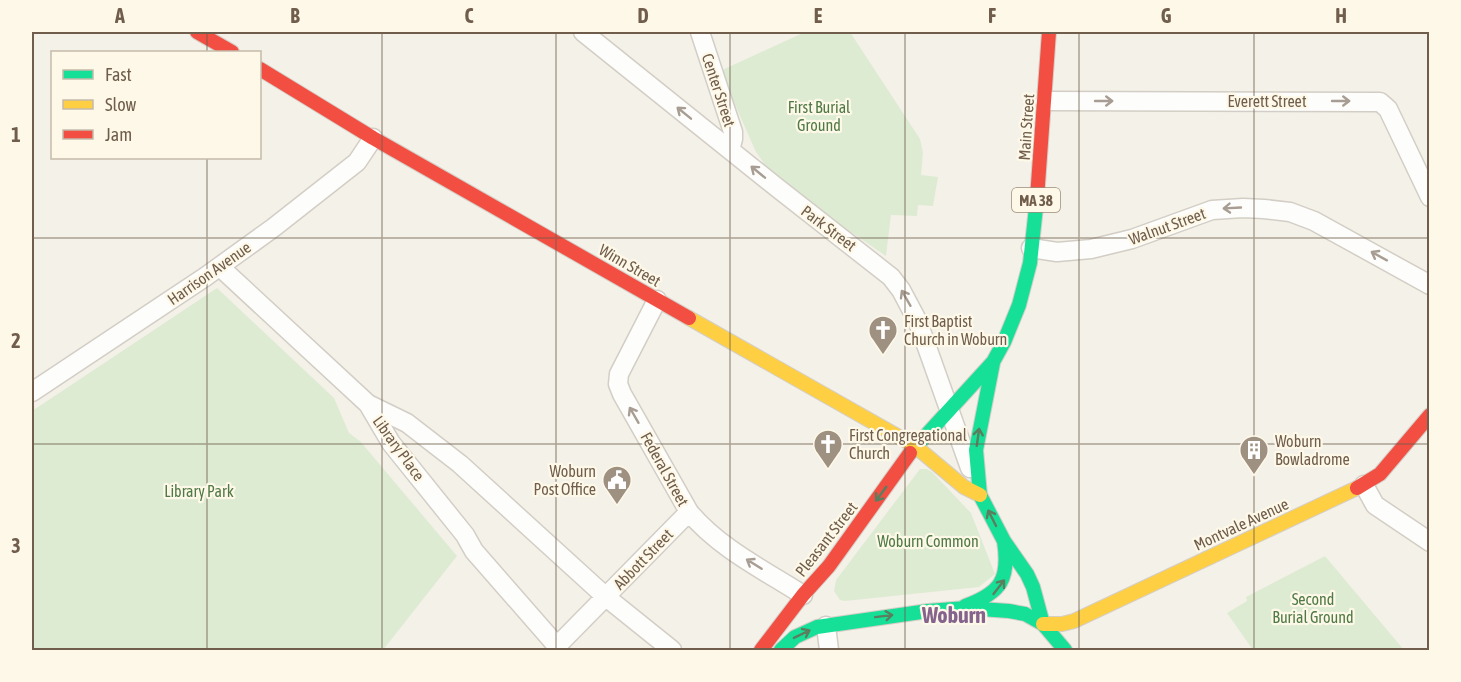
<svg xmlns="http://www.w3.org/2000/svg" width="1461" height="682" viewBox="0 0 1461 682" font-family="'Asap Condensed',sans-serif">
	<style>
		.green { fill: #deebd3 }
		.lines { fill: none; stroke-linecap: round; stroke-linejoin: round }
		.street-casing { stroke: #d3cec5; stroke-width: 21 }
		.fast-casing { stroke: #d4cec6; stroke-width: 16 }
		.slow-casing { stroke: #d4cec6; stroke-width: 16 }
		.jam-casing { stroke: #d4cec6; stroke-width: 16 }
		.street { stroke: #fdfdfc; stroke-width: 18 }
		.fast { stroke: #16e098; stroke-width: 14 }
		.slow { stroke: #ffcf43; stroke-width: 14 }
		.jam { stroke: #f24e42; stroke-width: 14 }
		.oneway { stroke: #a89d92 }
		.oneway2 { stroke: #5a7e5e }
		.grid { fill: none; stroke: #705d4b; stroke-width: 1.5; stroke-opacity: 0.55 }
		.labels { text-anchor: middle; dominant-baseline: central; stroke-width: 4.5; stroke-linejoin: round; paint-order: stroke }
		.shield { fill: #fef8e8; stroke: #9b8c7a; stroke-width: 1.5 }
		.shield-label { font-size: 15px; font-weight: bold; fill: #705d4b }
		.street-label { font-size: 16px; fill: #705d4b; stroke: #fef8e8 }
		.park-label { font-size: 16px; fill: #4f7a46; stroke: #fef8e8 }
		.poi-label { font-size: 16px; fill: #705d4b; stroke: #fef8e8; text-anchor: start }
		.district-label { font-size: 22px; font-weight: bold; fill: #84638c; stroke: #fef8e8 }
		.neatline { fill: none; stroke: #705d4b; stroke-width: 2 }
		.grid-label { font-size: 20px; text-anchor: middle; font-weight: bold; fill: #705d4b }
	</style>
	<rect width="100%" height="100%" fill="#f4f1e8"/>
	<path class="green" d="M 805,32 L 850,32 L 920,139 L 923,153 L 921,175 L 938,177 L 933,206 L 918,205 L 917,216 L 891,215 L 886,256 L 839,224 L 766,166 L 756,152 L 720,71 Z
		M 217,288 L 334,398 L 349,433 L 360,441 L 457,556 L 383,650 L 32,650 L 32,411 Z
		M 920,469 L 927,469 L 932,472 L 971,513 L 995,574 L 979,587 L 845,601 L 840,600 L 834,591 L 836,580 Z
		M 1325,556 L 1404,650 L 1253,650 L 1227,613 L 1247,601 L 1246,597 Z"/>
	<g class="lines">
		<g class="street-casing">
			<path id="street" d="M 583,32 L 775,186 L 891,277 L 901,290 L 918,322 L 970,468
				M 700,32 L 733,132 L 733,139 L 730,150
				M 1045,101 L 1380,102 L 1388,109 L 1430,197
				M 1031,248 L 1057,252 L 1091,249 L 1132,239 L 1212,210 L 1243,208 L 1264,209 L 1290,212 L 1314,221 L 1430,285
				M 220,267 L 368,404
				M 657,300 L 619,374 L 618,384 L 622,394 L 689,512 C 719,548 764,570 803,595
				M 32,392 L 205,277 L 273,228 L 357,162 L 373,138
				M 1364,485 L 1375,505 L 1430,542
				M 826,626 L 829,650
				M 672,650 L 606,597 L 460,464 L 407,423 L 368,404 L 391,443 L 465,535 L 474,551 L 557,646 C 601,601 645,557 689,512"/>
		</g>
		<g class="fast-casing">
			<path id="fast" d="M 993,363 L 976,450 L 980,495 L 1004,541 L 1027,574 L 1033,587 L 1043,624 L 1065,650
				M 910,453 L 993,362 L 1004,342 L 1019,305 L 1030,263 L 1037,198
				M 965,606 C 1001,593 1010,579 1004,541
				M 781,650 L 795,637 L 817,627 L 928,611 L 966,608 L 1009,611 L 1025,614 L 1043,624"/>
		</g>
		<g class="slow-casing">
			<path id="slow" d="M 689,318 L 915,446 L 964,487 L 980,495
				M 1043,624 L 1062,624 L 1074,621 L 1357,488"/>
		</g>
		<g class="jam-casing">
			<path id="jam" d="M 197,32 L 232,52
				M 260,69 L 373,138 L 689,318
				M 1037,198 L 1049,32
				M 1357,488 L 1380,474 L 1430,415
				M 761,650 L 803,595 L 829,566 L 910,453"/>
		</g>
		<use href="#street" class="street"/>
		<use href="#fast" class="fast"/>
		<use href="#slow" class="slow"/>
		<use href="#jam" class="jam"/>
	</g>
	<defs><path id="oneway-shaft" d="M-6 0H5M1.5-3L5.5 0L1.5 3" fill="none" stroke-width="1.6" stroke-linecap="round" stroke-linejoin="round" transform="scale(1.5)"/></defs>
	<g class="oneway">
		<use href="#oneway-shaft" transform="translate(1104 101)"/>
		<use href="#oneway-shaft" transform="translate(1341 101)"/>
		<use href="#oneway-shaft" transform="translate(684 113) rotate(-141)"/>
		<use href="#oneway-shaft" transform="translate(758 172) rotate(-141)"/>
		<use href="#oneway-shaft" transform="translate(1232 208) rotate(177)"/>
		<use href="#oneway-shaft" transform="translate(1379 256) rotate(-151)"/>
		<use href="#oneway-shaft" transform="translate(906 298) rotate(-120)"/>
		<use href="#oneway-shaft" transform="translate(634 415) rotate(-120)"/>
		<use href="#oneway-shaft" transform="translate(754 564) rotate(-148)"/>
	</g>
	<g class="oneway2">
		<use href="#oneway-shaft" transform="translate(978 437) rotate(-82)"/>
		<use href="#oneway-shaft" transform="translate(881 494) rotate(126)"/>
		<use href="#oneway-shaft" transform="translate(992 518) rotate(-117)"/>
		<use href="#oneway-shaft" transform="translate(999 587) rotate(-52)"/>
		<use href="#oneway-shaft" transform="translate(884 616) rotate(-7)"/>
		<use href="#oneway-shaft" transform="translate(802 634) rotate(-26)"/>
	</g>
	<path class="grid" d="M 207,32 L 207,52M 382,32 L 382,650M 556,32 L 556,650M 730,32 L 730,650M 905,32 L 905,650M 1079,32 L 1079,650M 1254,32 L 1254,650M 207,158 L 207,650M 32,238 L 1430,238M 32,444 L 1430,444"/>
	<defs>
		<g id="church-pin" transform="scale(1.5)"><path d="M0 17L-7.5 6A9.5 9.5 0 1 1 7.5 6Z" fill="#9e9182" stroke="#fef8e8"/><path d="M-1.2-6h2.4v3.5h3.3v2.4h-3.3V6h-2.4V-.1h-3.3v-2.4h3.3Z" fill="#fff"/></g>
		<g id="building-pin" transform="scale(1.5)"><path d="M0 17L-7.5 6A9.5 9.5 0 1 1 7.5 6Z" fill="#9e9182" stroke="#fef8e8"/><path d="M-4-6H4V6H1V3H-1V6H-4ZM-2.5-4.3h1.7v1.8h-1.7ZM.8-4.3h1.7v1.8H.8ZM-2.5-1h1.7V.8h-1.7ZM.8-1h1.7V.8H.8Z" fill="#fff"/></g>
		<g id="civic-pin" transform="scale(1.5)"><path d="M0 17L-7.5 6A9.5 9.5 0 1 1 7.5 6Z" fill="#9e9182" stroke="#fef8e8"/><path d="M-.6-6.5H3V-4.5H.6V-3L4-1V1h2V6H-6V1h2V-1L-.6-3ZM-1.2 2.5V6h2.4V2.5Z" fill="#fff"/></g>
	</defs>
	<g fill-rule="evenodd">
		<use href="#church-pin" x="883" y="330"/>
		<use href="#church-pin" x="828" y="444"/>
		<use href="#building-pin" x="1254" y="450"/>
		<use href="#civic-pin" x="617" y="480"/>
	</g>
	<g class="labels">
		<rect class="shield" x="1012" y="188" width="48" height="24" rx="4.5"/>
		<g class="shield-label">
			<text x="1036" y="200">MA 38</text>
		</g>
		<g class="street-label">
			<text transform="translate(719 90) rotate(72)">Center Street</text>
			<text x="1267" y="101">Everett Street</text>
			<text transform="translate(1026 127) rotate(-86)">Main Street</text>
			<text transform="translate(1167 226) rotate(-20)">Walnut Street</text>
			<text transform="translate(829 228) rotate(37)">Park Street</text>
			<text transform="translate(630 265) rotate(30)">Winn Street</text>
			<text transform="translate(209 273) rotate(-35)">Harrison Avenue</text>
			<text transform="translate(399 448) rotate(54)">Library Place</text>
			<text transform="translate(665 469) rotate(61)">Federal Street</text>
			<text transform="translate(1241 524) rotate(-25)">Montvale Avenue</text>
			<text transform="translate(826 539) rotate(-52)">Pleasant Street</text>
			<text transform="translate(643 559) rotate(-46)">Abbott Street</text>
		</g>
		<g class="park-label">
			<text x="819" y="107">First Burial<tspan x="819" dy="18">Ground</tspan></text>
			<text x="199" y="491">Library Park</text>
			<text x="928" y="541">Woburn Common</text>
			<text x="1313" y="599">Second<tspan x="1313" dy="18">Burial Ground</tspan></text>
		</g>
		<g class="poi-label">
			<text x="904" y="321">First Baptist<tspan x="904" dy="18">Church in Woburn</tspan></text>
			<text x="849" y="435">First Congregational<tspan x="849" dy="18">Church</tspan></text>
			<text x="1275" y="441">Woburn<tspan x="1275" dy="18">Bowladrome</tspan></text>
			<text x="596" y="471" text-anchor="end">Woburn<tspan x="596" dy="18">Post Office</tspan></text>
		</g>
		<g class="district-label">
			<text x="954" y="615">Woburn</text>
		</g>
	</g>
	<rect width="1461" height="682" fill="none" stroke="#fef8e8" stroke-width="66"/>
	<rect x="51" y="51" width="210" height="108" fill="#fef8e8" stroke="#c5baa9" stroke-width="1.5"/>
	<rect x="63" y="70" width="30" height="9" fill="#16e098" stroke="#c5baa9" stroke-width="1.5"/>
	<text x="105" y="81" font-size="18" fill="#705d4b">Fast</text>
	<rect x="63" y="100" width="30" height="9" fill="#ffcf43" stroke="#c5baa9" stroke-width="1.5"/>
	<text x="105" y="111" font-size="18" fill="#705d4b">Slow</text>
	<rect x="63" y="130" width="30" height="9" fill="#f24e42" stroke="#c5baa9" stroke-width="1.5"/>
	<text x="105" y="141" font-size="18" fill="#705d4b">Jam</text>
	<rect x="33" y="33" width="1395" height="616" class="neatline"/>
	<g class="grid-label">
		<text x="120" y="23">A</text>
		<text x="295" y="23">B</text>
		<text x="469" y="23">C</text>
		<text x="643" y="23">D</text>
		<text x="818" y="23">E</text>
		<text x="992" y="23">F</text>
		<text x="1166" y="23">G</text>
		<text x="1341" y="23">H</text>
		<text x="16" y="142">1</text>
		<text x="16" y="348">2</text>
		<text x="16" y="553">3</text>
	</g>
</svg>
